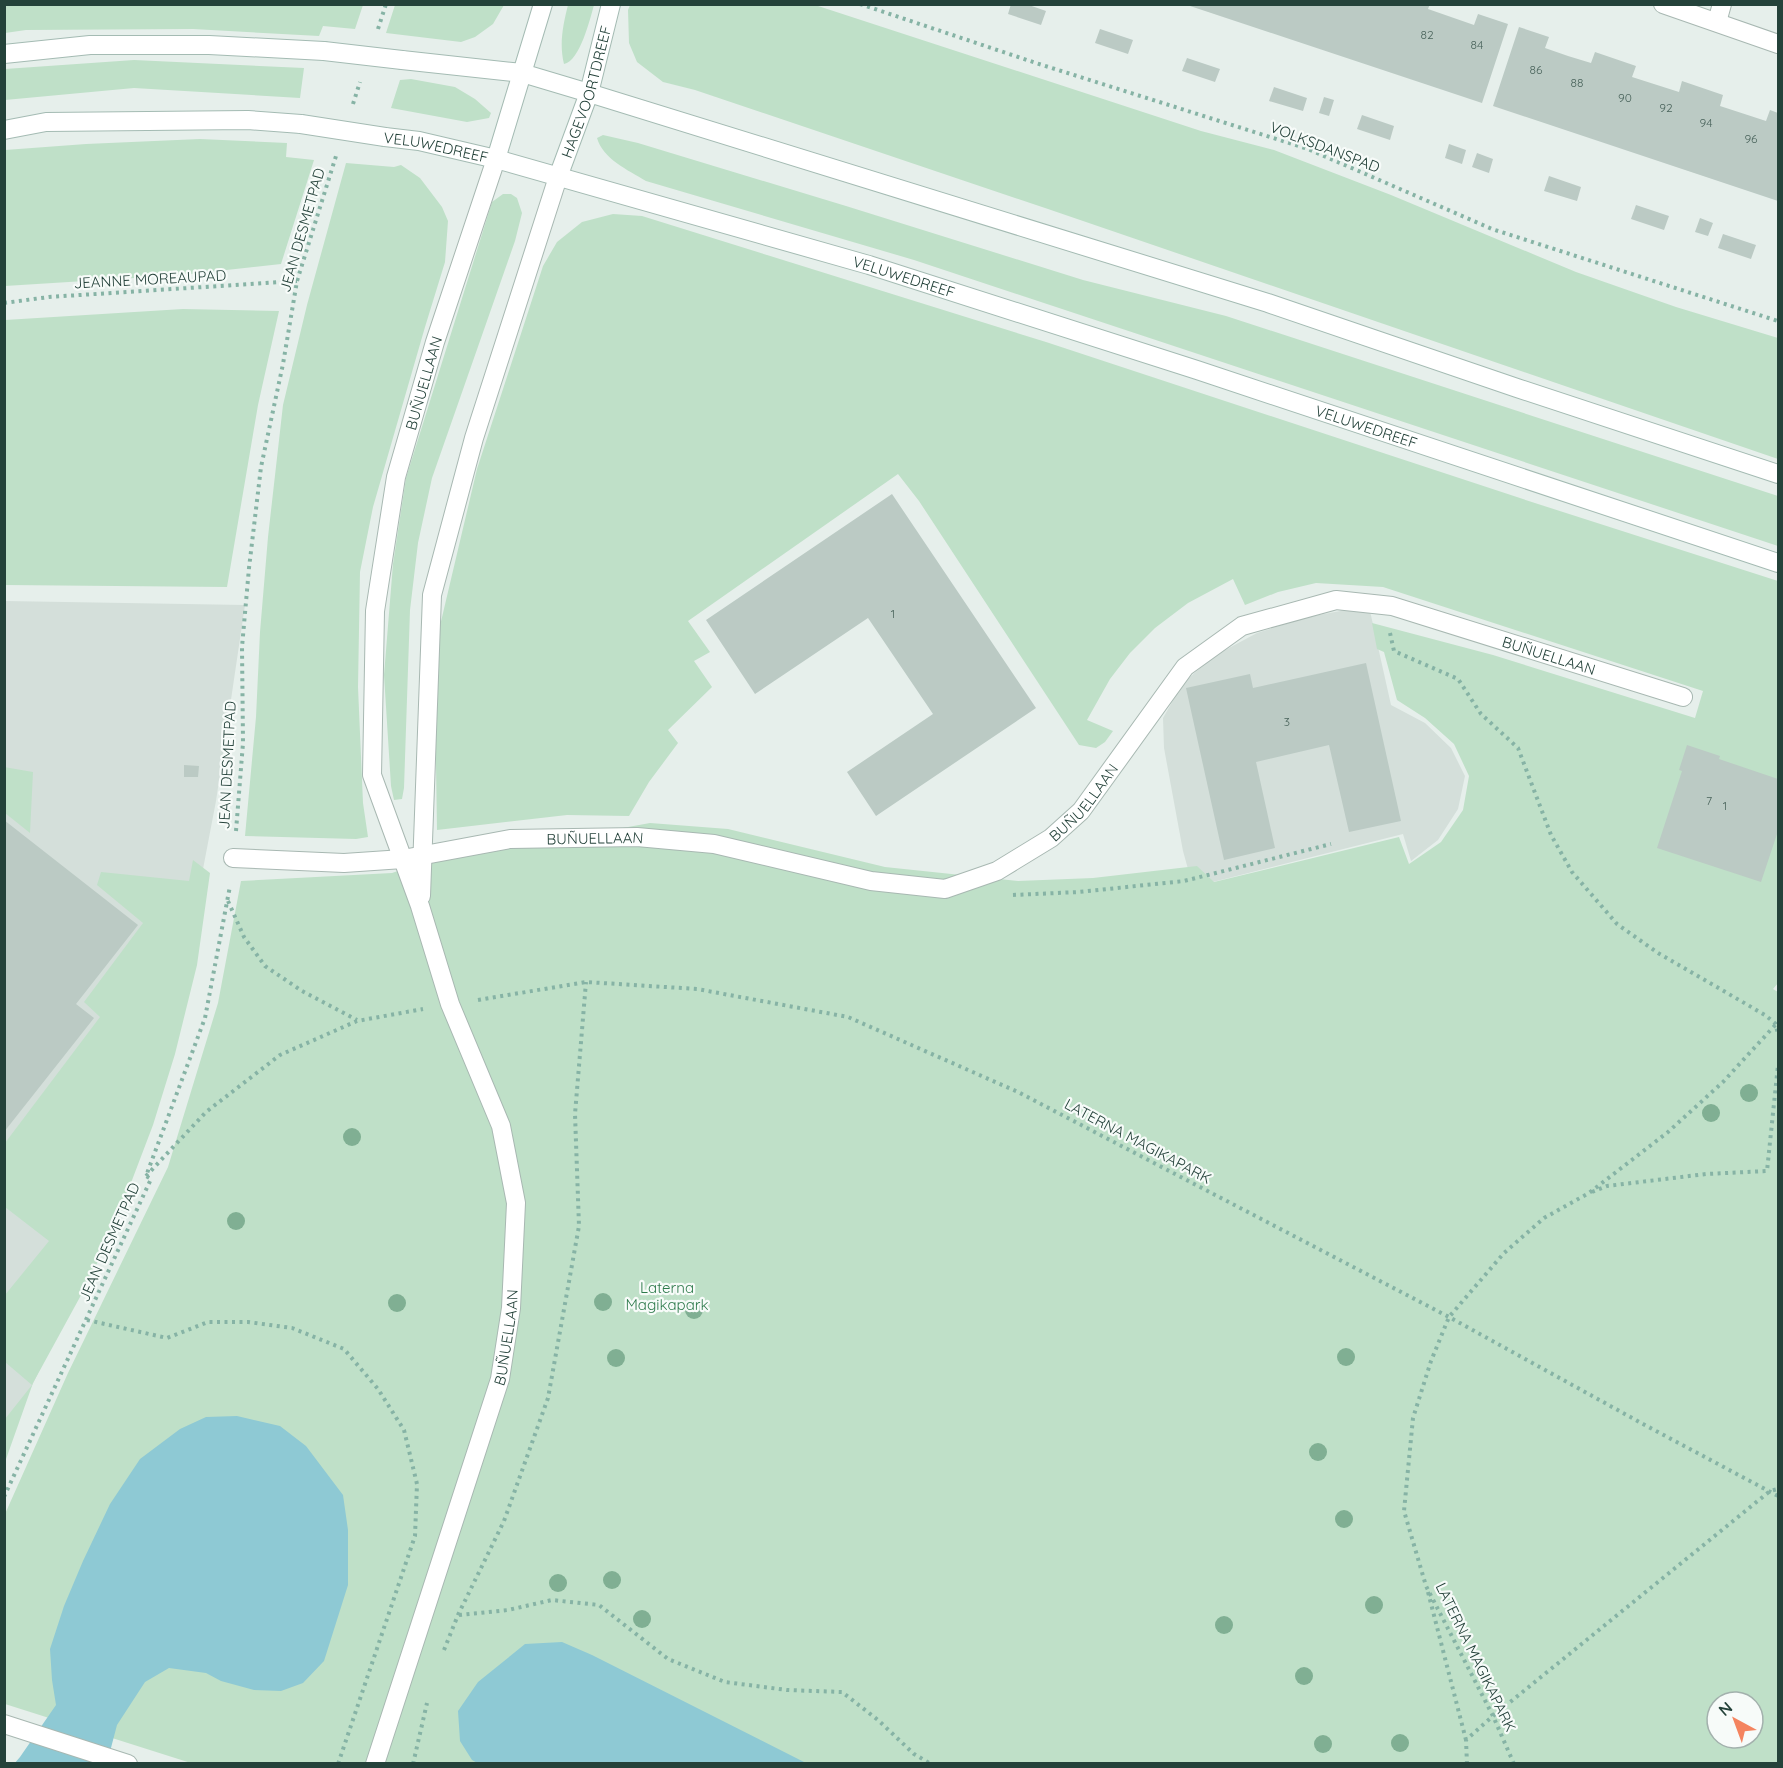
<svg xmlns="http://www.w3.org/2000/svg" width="1783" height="1768" viewBox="0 0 1783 1768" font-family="Quicksand,sans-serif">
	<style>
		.built { fill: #d4dfda }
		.green { fill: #bfe0c8; fill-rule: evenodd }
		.water { fill: #8ec9d4 }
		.building { fill: #bbcac4 }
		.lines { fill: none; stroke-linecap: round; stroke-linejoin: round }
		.street-casing { stroke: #a8b8b2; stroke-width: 20 }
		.secondary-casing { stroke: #a4bbb3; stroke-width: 20 }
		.path { stroke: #86b3a5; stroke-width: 4; stroke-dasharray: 3 4.5; stroke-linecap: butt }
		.street { stroke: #fff; stroke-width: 18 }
		.secondary { stroke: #fff; stroke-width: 18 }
		.secondary-bridge-casing { stroke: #a4bbb3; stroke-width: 20; stroke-linecap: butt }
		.secondary-bridge { stroke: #fff; stroke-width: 18 }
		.tree { fill: #80af93 }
		.labels { text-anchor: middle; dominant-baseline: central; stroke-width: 4.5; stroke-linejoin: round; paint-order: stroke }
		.number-label { font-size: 12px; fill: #4a645c }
		.street-label { font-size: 15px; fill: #24423a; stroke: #f7fbf9 }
		.park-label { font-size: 15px; fill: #2d7a4b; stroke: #f7fbf9 }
	</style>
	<rect width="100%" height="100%" fill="#e6efeb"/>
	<path class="built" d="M 5,601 L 245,605 L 216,801 L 185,963 L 97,1252 L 5,1441 Z
		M 1351,609 L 1370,611 L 1391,705 L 1425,723 L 1451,748 L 1465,776 L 1458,809 L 1438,840 L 1411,861 L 1403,834 L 1193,887 L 1183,851 L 1164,748 L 1163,718 L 1183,683 L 1214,656 L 1257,633 L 1308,617 Z"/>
	<path class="green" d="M 4,5 L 5,4 L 363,5 L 355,29 L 323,26 L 319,36 L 193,29 L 26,30 L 5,33 Z
		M 395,5 L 395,4 L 504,5 L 493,24 L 475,37 L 461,42 L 386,33 Z
		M 568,5 L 594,5 C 590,19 580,61 564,64 C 559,44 563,25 568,5 Z
		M 630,5 L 815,5 L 1201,131 L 1274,150 L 1391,195 L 1576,272 L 1676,307 L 1778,338 L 1778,459 L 1048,209 L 695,90 L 663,82 L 637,62 L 629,43 L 628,10 Z
		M 134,60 L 304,68 L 300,98 L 134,88 L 5,100 L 5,69 Z
		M 411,79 L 455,87 L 475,99 L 491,113 L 489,118 L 467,122 L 391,108 L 400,80 Z
		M 603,135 L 638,143 L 846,206 L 1083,280 L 1226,316 L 1778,496 L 1778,546 L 914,260 L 646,181 C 628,170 603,159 597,138 Z
		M 200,139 L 287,143 L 286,157 L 314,160 L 281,264 L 181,275 L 5,286 L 5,150 L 86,144 Z
		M 346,163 L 394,167 L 401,165 L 420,178 L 442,207 L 448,221 L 445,262 L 425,327 L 373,507 L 360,572 L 358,687 L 363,803 L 368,837 L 356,839 L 245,836 L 256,717 L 260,632 L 268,537 L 283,405 L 307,305 Z
		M 503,194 L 511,194 L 517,198 L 522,213 L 515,241 L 432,478 L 418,543 L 410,610 L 404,788 L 402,799 L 394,800 L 391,786 L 384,675 L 393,564 L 406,478 L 492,202 Z
		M 613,214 L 642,216 L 1046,342 L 1538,504 L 1778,581 L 1778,983 L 1773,989 L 1778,992 L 1778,1763 L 194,1764 L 5,1704 L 5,1514 L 68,1373 L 168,1167 L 218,1003 L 241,881 L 392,873 L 448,854 L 540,843 L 650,823 L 728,829 L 885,867 L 1018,881 L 1093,878 L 1197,866 L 1214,882 L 1399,837 L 1409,864 L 1441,842 L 1463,810 L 1469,776 L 1454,744 L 1425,718 L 1397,700 L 1384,652 L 1377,649 L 1372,623 L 1493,655 L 1695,718 L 1703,691 L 1383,587 L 1316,583 L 1278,592 L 1245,605 L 1233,579 L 1188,603 L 1155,628 L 1130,653 L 1110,679 L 1087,720 L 1113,731 L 1105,742 L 1096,748 L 1079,745 L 919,501 L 898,474 L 688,621 L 710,652 L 694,661 L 712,687 L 668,730 L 678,743 L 649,782 L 629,816 L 567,815 L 437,830 L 435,699 L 439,630 L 477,469 L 543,266 L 557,242 L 582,222 ZM 1717,1702 L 1753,1702 L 1753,1738 L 1717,1738 Z
		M 183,309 L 279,311 L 258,405 L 227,587 L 5,585 L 5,320 Z
		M 4,767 L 33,772 L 30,833 L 5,813 Z
		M 193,860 L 210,873 L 197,965 L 175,1054 L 153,1125 L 110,1238 L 80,1297 L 33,1383 L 5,1462 L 5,1419 L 32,1385 L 5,1362 L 5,1295 L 49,1241 L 5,1207 L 5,1143 L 100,1017 L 84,1002 L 143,923 L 97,885 L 101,872 L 189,881 Z"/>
	<path class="water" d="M 237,1416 L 280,1426 L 306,1446 L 343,1495 L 348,1530 L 348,1585 L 324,1661 L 303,1683 L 281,1691 L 254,1690 L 221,1681 L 206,1673 L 169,1668 L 145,1682 L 117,1725 L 107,1763 L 14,1764 L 20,1757 L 56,1705 L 52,1680 L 50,1649 L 64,1606 L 83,1561 L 110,1504 L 140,1459 L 180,1429 L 206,1417 Z
		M 562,1642 L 592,1655 L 806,1763 L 479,1764 L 472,1760 L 460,1741 L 458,1711 L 478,1682 L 525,1644 Z"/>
	<path class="building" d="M 1011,4 L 1026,4 L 1046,11 L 1041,25 L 1008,14 Z
		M 1184,4 L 1430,4 L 1428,9 L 1474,25 L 1478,14 L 1508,24 L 1482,103 Z
		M 1519,27 L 1549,37 L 1545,48 L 1568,56 L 1591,63 L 1595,52 L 1636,66 L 1632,77 L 1679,92 L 1682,81 L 1723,95 L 1720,106 L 1766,121 L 1770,110 L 1778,113 L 1778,201 L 1493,106 Z
		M 1100,29 L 1133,40 L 1128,54 L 1095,43 Z
		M 1187,58 L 1220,69 L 1215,82 L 1182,71 Z
		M 1274,87 L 1307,98 L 1303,111 L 1269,101 Z
		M 1324,97 L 1334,100 L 1329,116 L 1319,113 Z
		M 1362,115 L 1394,126 L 1390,140 L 1357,129 Z
		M 1449,144 L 1466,150 L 1462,164 L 1445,158 Z
		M 1477,153 L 1493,159 L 1489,173 L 1472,167 Z
		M 1549,176 L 1581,187 L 1577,201 L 1544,191 Z
		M 1636,205 L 1669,216 L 1664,230 L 1631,219 Z
		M 1700,218 L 1713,223 L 1708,236 L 1695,232 Z
		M 1723,234 L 1756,245 L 1751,259 L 1718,248 Z
		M 892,494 L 1036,708 L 876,816 L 847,772 L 933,714 L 868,618 L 755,694 L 706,620 Z
		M 1366,663 L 1401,821 L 1349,832 L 1329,745 L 1256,762 L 1275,848 L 1224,860 L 1186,688 L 1250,674 L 1253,688 Z
		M 1687,745 L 1720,756 L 1719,759 L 1778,779 L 1778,831 L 1761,882 L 1657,848 L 1682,771 L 1679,770 Z
		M 184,765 L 199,766 L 198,777 L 184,777 Z
		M 4,820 L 138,925 L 76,1004 L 94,1018 L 4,1132 Z"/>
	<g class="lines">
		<g class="street-casing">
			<g id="street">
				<path d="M 1663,4 L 1778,44"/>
				<path d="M 1717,22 L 1722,4"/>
				<path id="s1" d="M 233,858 L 344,863 L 403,859 L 510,839 L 637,837 L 714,844 L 871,881 L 945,889 L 997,871 L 1051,838 L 1081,811 L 1185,667 L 1242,626 L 1336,600 L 1392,606 L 1683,697"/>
				<path d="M 421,896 L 432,595 L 474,438 L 558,177"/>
				<path d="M 4,1724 L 128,1764"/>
				<path id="s2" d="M 375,1764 L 500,1379 L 511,1308 L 516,1203 L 501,1126 L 450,1004 L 420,906 L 372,775 L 375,611 L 396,477 L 435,342 L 496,159"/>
			</g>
		</g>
		<g class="secondary-casing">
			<g id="secondary">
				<path d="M 4,54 L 90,45 L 209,45 L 324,51"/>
				<path d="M 402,60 L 522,73 L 589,93 L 1268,303 L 1517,388 L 1778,474"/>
				<path d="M 4,130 L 46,122 L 248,120 L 301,124"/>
				<path id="s3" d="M 385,137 L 419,141 L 496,159 L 869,265 L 1197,370 L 1778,563"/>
				<path d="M 496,159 L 543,4"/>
				<path id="s4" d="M 558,177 L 589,93 L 611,4"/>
			</g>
		</g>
		<path class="path" d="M 860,4 L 1036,63 L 1308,149 L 1492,229 L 1778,321
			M 378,29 L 386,4
			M 353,104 L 360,82
			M 4,303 L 49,297 L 297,281
			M 1390,633 L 1394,651 L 1458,679 L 1481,714 L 1518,748 L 1551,835 L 1572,872 L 1617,924 L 1658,953 L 1765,1015 L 1776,1024 L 1778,1036
			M 236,831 L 243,743 L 242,647 L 249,568 L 261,467 L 283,364 L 297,281 L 336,156
			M 1013,895 L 1079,892 L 1184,881 L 1331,844
			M 228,901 L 244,937 L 265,966 L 302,991 L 357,1020
			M 478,1000 L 586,982 L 697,989 L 848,1017 L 1018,1092 L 1449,1317 L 1643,1424 L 1778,1496
			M 146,1176 L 206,1112 L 280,1055 L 357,1021 L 423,1009
			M 1592,1192 L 1607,1186 L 1706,1174 L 1767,1171 L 1778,1065
			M 87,1320 L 167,1338 L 208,1322 L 248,1322 L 292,1328 L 344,1349 L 378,1389 L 404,1430 L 417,1484 L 415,1536 L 338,1764
			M 4,1497 L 151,1179 L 146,1176 L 205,1018 L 230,886
			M 1428,1592 L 1466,1740
			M 459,1615 L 508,1610 L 552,1600 L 599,1605 L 668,1659 L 725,1682 L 787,1690 L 842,1692 L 878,1720 L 914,1754 L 931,1764
			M 444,1650 L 458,1615 L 504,1521 L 548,1398 L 579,1226 L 575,1114 L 586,982
			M 413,1764 L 427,1703
			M 1467,1764 L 1466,1740 L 1493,1716 L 1770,1491 L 1778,1489
			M 1514,1764 L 1493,1716 L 1426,1586 L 1404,1511 L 1413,1418 L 1431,1361 L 1449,1317 L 1504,1253 L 1544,1218 L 1589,1193 L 1668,1132 L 1723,1082 L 1778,1022"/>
		<use href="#street" class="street"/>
		<use href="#secondary" class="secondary"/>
		<g class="secondary-bridge-casing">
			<path id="secondary-bridge" d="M 324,51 L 402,60
				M 301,124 L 385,137"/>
		</g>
		<use href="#secondary-bridge" class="secondary-bridge"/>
	</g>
	<g class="tree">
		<circle cx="1749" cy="1093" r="9"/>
		<circle cx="1711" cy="1113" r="9"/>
		<circle cx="352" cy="1137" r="9"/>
		<circle cx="236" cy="1221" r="9"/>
		<circle cx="603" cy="1302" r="9"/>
		<circle cx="397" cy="1303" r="9"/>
		<circle cx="694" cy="1310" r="9"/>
		<circle cx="1346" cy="1357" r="9"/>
		<circle cx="616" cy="1358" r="9"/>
		<circle cx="1318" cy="1452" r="9"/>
		<circle cx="1344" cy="1519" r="9"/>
		<circle cx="612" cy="1580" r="9"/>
		<circle cx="558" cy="1583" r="9"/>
		<circle cx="1374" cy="1605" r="9"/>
		<circle cx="642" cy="1619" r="9"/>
		<circle cx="1224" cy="1625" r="9"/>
		<circle cx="1304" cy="1676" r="9"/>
		<circle cx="1400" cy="1743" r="9"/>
		<circle cx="1323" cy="1744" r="9"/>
	</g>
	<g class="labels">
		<g class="number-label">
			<text x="1427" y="34">82</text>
			<text x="1477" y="44">84</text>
			<text x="1536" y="69">86</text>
			<text x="1577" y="82">88</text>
			<text x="1625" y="97">90</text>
			<text x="1666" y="107">92</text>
			<text x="1706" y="122">94</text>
			<text x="1751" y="138">96</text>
			<text x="893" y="613">1</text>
			<text x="1287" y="721">3</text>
			<text x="1709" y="800">7</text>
			<text x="1725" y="805">1</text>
		</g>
		<g class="street-label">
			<text stroke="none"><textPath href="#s4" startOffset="90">HAGEVOORTDREEF</textPath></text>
			<text transform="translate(1325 147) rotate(21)">VOLKSDANSPAD</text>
			<text stroke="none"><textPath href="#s3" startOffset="52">VELUWEDREEF</textPath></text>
			<text transform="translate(302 230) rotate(-74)">JEAN DESMETPAD</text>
			<text stroke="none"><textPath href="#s3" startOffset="538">VELUWEDREEF</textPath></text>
			<text transform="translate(150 279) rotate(-3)">JEANNE MOREAUPAD</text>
			<text stroke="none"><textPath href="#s2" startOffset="1432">BUÑUELLAAN</textPath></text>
			<text stroke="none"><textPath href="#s3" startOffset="1024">VELUWEDREEF</textPath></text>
			<text stroke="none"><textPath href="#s1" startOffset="1444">BUÑUELLAAN</textPath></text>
			<text transform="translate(227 765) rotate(-87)">JEAN DESMETPAD</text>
			<text stroke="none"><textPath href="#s1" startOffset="886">BUÑUELLAAN</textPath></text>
			<text stroke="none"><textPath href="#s1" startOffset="364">BUÑUELLAAN</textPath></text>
			<text transform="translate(1138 1141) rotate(28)">LATERNA MAGIKAPARK</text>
			<text transform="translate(109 1242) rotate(-66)">JEAN DESMETPAD</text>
			<text stroke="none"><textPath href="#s2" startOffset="447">BUÑUELLAAN</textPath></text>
			<text transform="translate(1476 1657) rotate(64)">LATERNA MAGIKAPARK</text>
		</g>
		<g class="park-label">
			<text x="667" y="1287">Laterna<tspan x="667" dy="17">Magikapark</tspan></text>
		</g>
	</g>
	<rect width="1783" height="1768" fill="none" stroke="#24423a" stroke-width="12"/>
	<g transform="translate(1735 1720) rotate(319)"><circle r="28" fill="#f7fbf9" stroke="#a3b1ad" stroke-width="1.5"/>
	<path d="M0-4.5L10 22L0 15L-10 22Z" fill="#f4845f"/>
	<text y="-9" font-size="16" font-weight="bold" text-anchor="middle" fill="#24423a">N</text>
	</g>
</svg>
